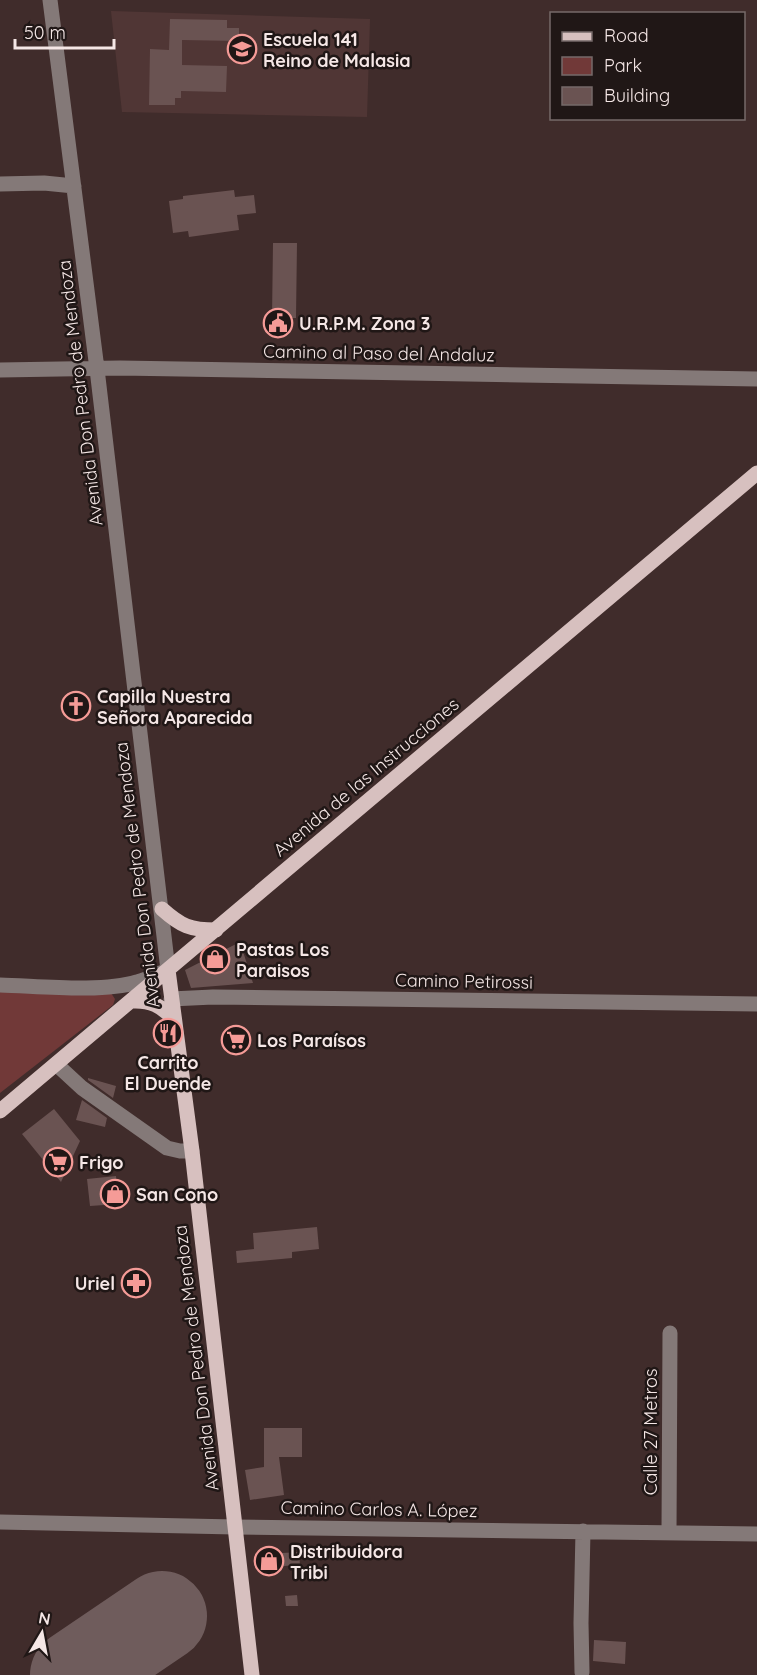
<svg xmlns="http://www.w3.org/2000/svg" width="757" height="1675" viewBox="0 0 757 1675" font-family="Quicksand,sans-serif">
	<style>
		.built { fill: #503635 }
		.green { fill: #713938 }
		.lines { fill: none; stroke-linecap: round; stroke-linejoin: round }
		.runway { stroke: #6f5c5c; stroke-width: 90 }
		.building { fill: #6a5352 }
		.minor { stroke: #847978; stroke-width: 15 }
		.major { stroke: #d7c0bf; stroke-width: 15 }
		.labels { text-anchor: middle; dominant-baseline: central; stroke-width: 5; stroke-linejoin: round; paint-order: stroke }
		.poi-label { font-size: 18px; font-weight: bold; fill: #f5e7e6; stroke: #201716; text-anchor: start }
		.street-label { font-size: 18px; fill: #f5e7e6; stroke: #201716 }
	</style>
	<rect width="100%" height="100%" fill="#402c2b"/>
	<path class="built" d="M 111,11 L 370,19 L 367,117 L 122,112 Z"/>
	<path class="green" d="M 0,991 L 111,993 L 115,999 L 113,1005 L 0,1093 Z"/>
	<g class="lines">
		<path class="runway" d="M 75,1675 L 162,1616"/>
	</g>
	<path class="building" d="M 170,19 L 227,20 L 227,28 L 239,28 L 239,41 L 182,40 L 182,65 L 227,66 L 226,92 L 181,91 L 181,98 L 175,98 L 175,105 L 149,105 L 150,49 L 169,50 Z
		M 234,190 L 235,197 L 254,195 L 256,213 L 237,215 L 239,230 L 189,237 L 188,231 L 173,233 L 169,201 L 183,199 L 183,196 Z
		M 273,243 L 297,243 L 296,318 L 272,318 Z
		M 240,942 L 253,983 L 191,988 L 185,970 Z
		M 88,1078 L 116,1086 L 113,1098 L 88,1080 Z
		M 82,1100 L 107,1118 L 105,1127 L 76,1120 Z
		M 54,1109 L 80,1141 L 61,1182 L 22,1134 Z
		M 116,1176 L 119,1204 L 90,1206 L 87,1179 Z
		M 317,1227 L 319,1249 L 292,1252 L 292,1258 L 237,1263 L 236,1251 L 254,1249 L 253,1233 Z
		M 264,1428 L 302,1428 L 302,1457 L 279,1457 L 284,1495 L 250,1500 L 245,1470 L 264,1467 Z
		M 299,1552 L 300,1565 L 267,1567 L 266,1554 Z
		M 297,1595 L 298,1606 L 286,1606 L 285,1596 Z
		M 594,1640 L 626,1642 L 625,1664 L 593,1661 Z"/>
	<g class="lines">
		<path class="minor" d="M 0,184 L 44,183 L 74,186
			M 0,370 L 120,368 L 757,379
			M 0,985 C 39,986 101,993 137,982 C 148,979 158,974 168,970 L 97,369 L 50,0
			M 171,999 L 213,997 L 757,1004
			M 56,1064 L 82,1088 L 167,1148 L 180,1151 L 192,1151
			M 0,1522 L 235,1527 L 757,1534
			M 669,1532 L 670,1333
			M 582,1672 L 581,1623 L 583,1531"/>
		<path class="major" d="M 162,909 C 181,926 190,930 216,930
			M 168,970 L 192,1151 L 252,1675
			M 132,1001 C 151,1000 161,1006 174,1019
			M 0,1111 L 757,473"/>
	</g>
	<defs>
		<g id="school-ring" transform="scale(1.5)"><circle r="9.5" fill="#201716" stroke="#f59b97" stroke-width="1.5"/><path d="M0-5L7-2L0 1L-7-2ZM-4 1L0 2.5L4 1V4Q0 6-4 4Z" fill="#f59b97"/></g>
		<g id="civic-ring" transform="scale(1.5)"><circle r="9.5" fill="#201716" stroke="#f59b97" stroke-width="1.5"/><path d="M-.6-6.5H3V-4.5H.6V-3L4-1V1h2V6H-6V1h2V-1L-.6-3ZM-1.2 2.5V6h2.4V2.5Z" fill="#f59b97"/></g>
		<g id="church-ring" transform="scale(1.5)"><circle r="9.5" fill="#201716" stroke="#f59b97" stroke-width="1.5"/><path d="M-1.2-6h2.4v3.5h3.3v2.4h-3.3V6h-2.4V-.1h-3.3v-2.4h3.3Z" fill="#f59b97"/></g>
		<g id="shop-ring" transform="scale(1.5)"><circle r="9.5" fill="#201716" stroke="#f59b97" stroke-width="1.5"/><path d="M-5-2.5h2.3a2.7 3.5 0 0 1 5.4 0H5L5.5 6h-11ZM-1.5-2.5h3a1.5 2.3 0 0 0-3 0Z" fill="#f59b97"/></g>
		<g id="restaurant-ring" transform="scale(1.5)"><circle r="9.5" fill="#201716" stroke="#f59b97" stroke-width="1.5"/><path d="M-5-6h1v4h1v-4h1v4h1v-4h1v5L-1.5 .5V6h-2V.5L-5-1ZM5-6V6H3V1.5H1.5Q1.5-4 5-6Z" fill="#f59b97"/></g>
		<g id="supermarket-ring" transform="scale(1.5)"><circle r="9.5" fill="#201716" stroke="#f59b97" stroke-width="1.5"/><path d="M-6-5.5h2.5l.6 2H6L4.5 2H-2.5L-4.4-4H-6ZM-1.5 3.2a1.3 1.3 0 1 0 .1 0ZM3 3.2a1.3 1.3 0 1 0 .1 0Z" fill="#f59b97"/></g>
		<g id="pharmacy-ring" transform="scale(1.5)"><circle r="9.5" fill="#201716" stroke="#f59b97" stroke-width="1.5"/><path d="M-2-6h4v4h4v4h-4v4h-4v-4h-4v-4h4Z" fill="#f59b97"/></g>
	</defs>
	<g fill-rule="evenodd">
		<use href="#school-ring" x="242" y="49"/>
		<use href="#civic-ring" x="278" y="323"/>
		<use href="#church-ring" x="76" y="706"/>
		<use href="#shop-ring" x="215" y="959"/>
		<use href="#restaurant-ring" x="168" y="1033"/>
		<use href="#supermarket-ring" x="236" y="1040"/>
		<use href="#supermarket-ring" x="58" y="1162"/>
		<use href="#shop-ring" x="115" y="1194"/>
		<use href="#pharmacy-ring" x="136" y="1283"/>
		<use href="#shop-ring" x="269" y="1561"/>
	</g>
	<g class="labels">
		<g class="poi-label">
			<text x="263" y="39">Escuela 141<tspan x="263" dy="21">Reino de Malasia</tspan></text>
			<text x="299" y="323">U.R.P.M. Zona 3</text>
			<text x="97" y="696">Capilla Nuestra<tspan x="97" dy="21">Señora Aparecida</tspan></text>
			<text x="236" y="949">Pastas Los<tspan x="236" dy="21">Paraisos</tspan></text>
			<text x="257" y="1040">Los Paraísos</text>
			<text x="168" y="1062" text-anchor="middle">Carrito<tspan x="168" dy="21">El Duende</tspan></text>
			<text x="79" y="1162">Frigo</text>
			<text x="136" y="1194">San Cono</text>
			<text x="115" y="1283" text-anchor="end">Uriel</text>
			<text x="290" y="1551">Distribuidora<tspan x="290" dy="21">Tribi</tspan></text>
		</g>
		<g class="street-label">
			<text transform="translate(379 353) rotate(1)">Camino al Paso del Andaluz</text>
			<text transform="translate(80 393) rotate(-97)">Avenida Don Pedro de Mendoza</text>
			<text transform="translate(366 777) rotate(-40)">Avenida de las Instrucciones</text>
			<text transform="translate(137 875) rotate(-97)">Avenida Don Pedro de Mendoza</text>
			<text transform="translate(464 981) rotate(1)">Camino Petirossi</text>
			<text transform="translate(196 1358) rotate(-97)">Avenida Don Pedro de Mendoza</text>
			<text transform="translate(650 1432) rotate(-90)">Calle 27 Metros</text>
			<text transform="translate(379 1509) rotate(1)">Camino Carlos A. López</text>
		</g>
	</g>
	<rect x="550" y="12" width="195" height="108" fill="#201716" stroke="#756a69" stroke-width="1.5"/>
	<rect x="562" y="32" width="30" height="9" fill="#d7c0bf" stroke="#756a69" stroke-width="1.5"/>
	<text x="604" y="42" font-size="18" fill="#f5e7e6">Road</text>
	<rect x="562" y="57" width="30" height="18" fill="#713938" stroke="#756a69" stroke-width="1.5"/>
	<text x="604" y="72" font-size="18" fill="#f5e7e6">Park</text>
	<rect x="562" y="87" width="30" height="18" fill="#6a5352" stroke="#756a69" stroke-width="1.5"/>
	<text x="604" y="102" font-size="18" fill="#f5e7e6">Building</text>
	<g transform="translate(42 1633) rotate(10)" stroke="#201716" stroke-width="4.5" paint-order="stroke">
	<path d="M0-4.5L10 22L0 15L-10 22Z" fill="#f5e7e6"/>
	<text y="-9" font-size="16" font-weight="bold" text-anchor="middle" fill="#f5e7e6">N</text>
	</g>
	<path d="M15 39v9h99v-9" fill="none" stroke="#f5e7e6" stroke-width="3"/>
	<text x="24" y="39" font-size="18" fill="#f5e7e6" stroke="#201716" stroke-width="4.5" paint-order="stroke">50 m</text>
</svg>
